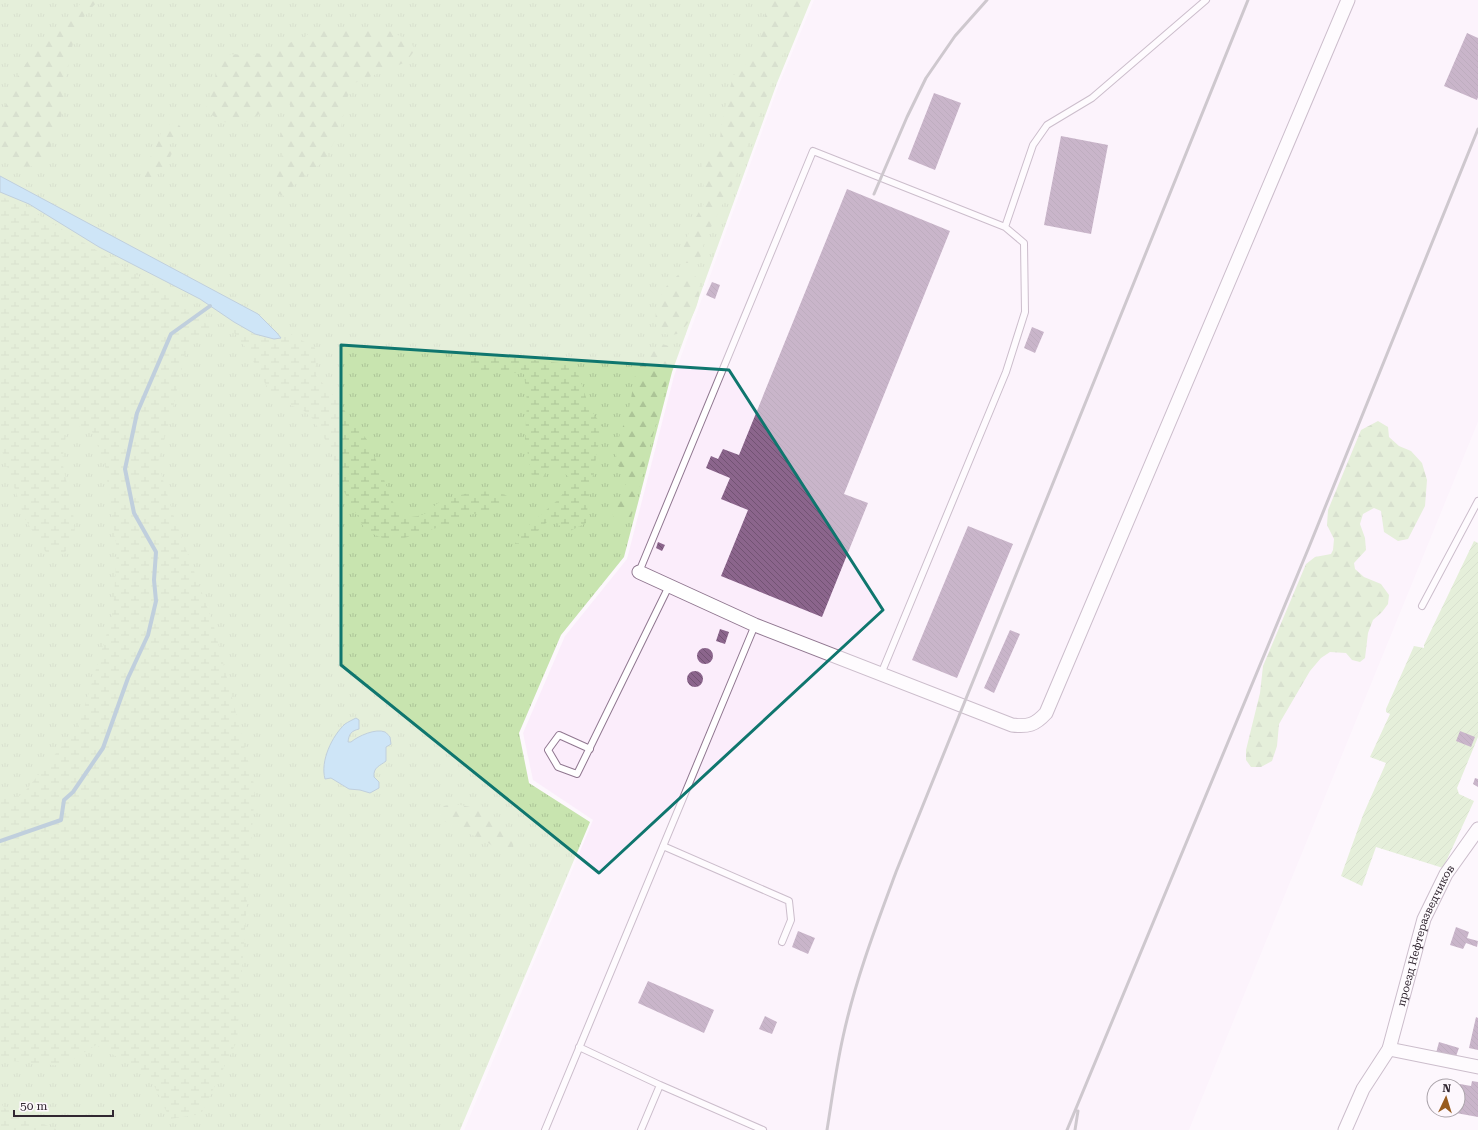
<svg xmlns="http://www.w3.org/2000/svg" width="1478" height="1130" viewBox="0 0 1478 1130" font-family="'Roboto Serif',serif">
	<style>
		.built { fill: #fbedfb }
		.grass { fill: url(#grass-tufts) }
		.forest { fill: url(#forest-firs) }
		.wetland { fill: url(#wetland-marsh) }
		.garden { fill: url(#garden-furrows) }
		.water { fill: #94cfef; stroke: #769db6 }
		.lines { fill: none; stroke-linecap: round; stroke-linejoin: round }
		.stream { stroke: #769db6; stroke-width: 4 }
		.building { fill: url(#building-back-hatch) }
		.service-casing { stroke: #907790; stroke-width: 8 }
		.minor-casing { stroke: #907790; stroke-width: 15 }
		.service { stroke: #fff; stroke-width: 6 }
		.minor { stroke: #fff; stroke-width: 13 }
		.rail { stroke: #968e96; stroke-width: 3 }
		.marked { fill: none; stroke: #0f766e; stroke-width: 3; stroke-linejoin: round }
		.labels { text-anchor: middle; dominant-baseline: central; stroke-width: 4; stroke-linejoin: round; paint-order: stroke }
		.street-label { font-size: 11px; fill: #312731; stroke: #fdf7fd }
	</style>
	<defs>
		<pattern id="grass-tufts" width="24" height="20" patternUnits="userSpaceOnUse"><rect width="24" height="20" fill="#c8e4af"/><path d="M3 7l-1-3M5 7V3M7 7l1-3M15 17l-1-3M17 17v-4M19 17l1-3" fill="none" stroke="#acc497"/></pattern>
		<pattern id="forest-firs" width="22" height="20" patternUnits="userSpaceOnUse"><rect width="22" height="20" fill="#c8e4af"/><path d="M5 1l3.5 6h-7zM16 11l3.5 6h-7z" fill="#acc497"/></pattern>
		<pattern id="wetland-marsh" width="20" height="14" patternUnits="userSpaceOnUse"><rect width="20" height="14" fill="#c8e4af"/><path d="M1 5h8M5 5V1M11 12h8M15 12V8" fill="none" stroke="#acc497"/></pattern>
		<pattern id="garden-furrows" width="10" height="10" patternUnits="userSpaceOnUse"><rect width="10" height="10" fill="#c8e4af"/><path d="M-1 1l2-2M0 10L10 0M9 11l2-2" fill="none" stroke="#acc497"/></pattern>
		<pattern id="building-back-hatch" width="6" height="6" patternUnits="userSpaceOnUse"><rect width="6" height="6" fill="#8b658c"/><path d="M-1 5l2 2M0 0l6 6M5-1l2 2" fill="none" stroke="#725373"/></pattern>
	</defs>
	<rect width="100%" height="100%" fill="#fdf7fd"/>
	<path class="built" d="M 814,0 L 1478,0 L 1478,422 L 1189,1130 L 464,1130 L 593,820 L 533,780 L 523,733 L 565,636 L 627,559 L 674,376 L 779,84 Z"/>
	<path class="grass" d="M 0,0 L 811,0 L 777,83 L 672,372 L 624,557 L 561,635 L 519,733 L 529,783 L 590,822 L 460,1130 L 0,1130 Z"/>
	<path class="forest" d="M 84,0 L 99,0 L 85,15 L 73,43 L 66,77 L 60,127 L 47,154 L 37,166 L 20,167 L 0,155 L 0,115 L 8,101 L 15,81 L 27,62 Z
		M 768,0 L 804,0 L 734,181 L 705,239 L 699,263 L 685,263 L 680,256 L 693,222 L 705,202 L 701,159 L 719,147 L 722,121 L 733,76 L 757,53 Z
		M 356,28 L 390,31 L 410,41 L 415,50 L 406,62 L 352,84 L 346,102 L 340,131 L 323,162 L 297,182 L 284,196 L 276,193 C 276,189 275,185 275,181 C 277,174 281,167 282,160 C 284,152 281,145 280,138 C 280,123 297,111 287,97 L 243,124 L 224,122 L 208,113 L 206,105 L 215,86 L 216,58 L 222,54 L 250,55 L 275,51 L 297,39 L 306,36 L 312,31 L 317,29 L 341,32 Z
		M 175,122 L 180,126 L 181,131 L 169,142 L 172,153 L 167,164 L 152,178 L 145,177 L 142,170 L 146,160 L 153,155 L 162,130 L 170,124 Z
		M 683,271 C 715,273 694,325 677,334 C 674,335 669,335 665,334 C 650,329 656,304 662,293 C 667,284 674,278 683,271 Z
		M 662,344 L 669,346 L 672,353 L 669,375 L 631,518 L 626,522 L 614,519 L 612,512 C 619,498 628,490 627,473 L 617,465 L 616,454 L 620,433 L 628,415 L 635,376 L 640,365 L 649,355 Z
		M 1378,421 L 1388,427 L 1389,437 L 1399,446 L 1411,451 L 1422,463 L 1427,480 L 1425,506 L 1408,539 L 1398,541 L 1384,532 L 1381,511 L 1374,508 L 1363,514 L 1360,524 L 1365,538 L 1366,550 L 1354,563 L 1355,569 L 1364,577 L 1381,584 L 1389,595 L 1388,604 L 1382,612 L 1373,620 L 1368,633 L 1365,658 L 1360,662 L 1352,660 L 1346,653 L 1330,652 L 1321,658 L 1310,671 L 1279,724 L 1277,746 L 1272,761 L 1261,767 L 1251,767 L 1246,760 L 1246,750 L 1260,693 L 1263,666 L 1306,564 L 1315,557 L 1331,554 L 1333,550 L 1334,539 L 1327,525 L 1328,510 L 1361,430 Z
		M 452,804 C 475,806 498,814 509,834 C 512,839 514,843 513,849 C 502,855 491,844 482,839 C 470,833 439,827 440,810 L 444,806 Z"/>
	<path class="wetland" d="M 0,196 L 27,208 L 178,300 L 211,328 L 187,346 L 173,407 L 158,463 L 173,514 L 213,623 L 255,788 L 237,1041 L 201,1114 L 170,1119 L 149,1075 L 96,1045 L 62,1066 L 3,1060 L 0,1065 L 0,800 L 22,795 L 79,725 L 113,613 L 117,550 L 105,465 L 90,426 L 67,428 L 62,461 L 73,512 L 75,534 L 64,554 L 47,554 L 25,519 L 0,445 Z
		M 230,320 C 246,330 262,342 281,338 L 277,332 L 272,326 L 272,323 L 315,348 L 316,376 L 327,388 L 368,441 L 396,509 L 411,517 C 415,516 420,516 424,514 C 429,512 433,506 438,503 C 452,495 499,484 510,499 L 503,504 L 489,511 L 469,515 L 449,524 L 398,540 L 385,539 L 375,535 L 364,528 L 341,486 L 331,449 L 312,418 L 303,410 L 282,402 L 272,396 L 246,348 L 228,325 Z
		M 486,354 L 568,364 L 577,371 L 590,409 L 602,425 L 588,502 L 586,523 L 566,533 L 552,517 L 526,543 L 515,544 L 520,533 L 560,498 L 571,479 L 559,469 L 549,467 L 541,480 L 532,477 L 525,439 L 527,402 L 524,373 L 482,371 L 460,363 Z
		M 0,1101 L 4,1108 L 58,1130 L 0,1130 Z"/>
	<path class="garden" d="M 1474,541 L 1478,543 L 1478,737 L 1457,788 L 1459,794 L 1474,801 L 1443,868 L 1376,847 L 1362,886 L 1341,876 L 1363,815 L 1386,763 L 1370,757 L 1390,714 L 1386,712 L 1386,709 L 1414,646 L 1424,648 L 1424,645 Z"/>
	<path class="water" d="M 0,176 L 258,314 L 277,333 L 281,338 L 274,339 L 255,334 L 234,322 L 200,299 L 99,247 L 29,204 L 0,192 Z
		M 356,718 L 359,720 L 359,729 C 351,731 349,734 348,742 L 351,742 C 358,736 376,728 385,732 C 387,733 388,735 390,737 L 391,744 L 386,747 L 386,761 C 380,766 373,767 374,777 L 379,782 L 379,788 L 370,793 L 360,790 L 349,789 L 331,778 L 325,779 C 320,761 332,736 345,724 C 348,722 352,720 356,718 Z"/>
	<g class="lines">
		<path class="stream" d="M 0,841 L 61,820 L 64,800 L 73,792 L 103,748 L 128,678 L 148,635 L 156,601 L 154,580 L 156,552 L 134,513 L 125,469 L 137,413 L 171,334 L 210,306"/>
	</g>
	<path class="building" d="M 1467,33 L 1478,38 L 1478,97 L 1477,100 L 1444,86 Z
		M 934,93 L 961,103 L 935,170 L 908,159 Z
		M 1061,136 L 1108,145 L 1091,234 L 1044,225 Z
		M 847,189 L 950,231 L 844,494 L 868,503 L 822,617 L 721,576 L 748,510 L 721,499 L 730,478 L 706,468 L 711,456 L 718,459 L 723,449 L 739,455 Z
		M 712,282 L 720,285 L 715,299 L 706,295 Z
		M 1032,327 L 1044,332 L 1035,353 L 1024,348 Z
		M 968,526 L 1013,544 L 957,678 L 912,660 Z
		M 658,542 L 665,545 L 662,551 L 656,548 Z
		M 720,629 L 729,632 L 725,644 L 716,641 Z
		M 1010,630 L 1020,634 L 994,693 L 984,688 Z
		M697 656a8 8 0 1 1 16 0a8 8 0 1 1-16 0Z
		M687 679a8 8 0 1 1 16 0a8 8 0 1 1-16 0Z
		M 1460,731 L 1475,737 L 1471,747 L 1456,741 Z
		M 1475,778 L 1478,779 L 1478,787 L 1473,784 Z
		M 1456,927 L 1469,932 L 1467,938 L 1478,941 L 1477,947 L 1466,943 L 1463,949 L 1450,945 Z
		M 798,931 L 815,938 L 808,954 L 792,947 Z
		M 648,981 L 714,1010 L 704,1033 L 638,1003 Z
		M 765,1016 L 777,1022 L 772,1034 L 759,1029 Z
		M 1476,1017 L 1478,1018 L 1478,1050 L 1469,1048 Z
		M 1439,1042 L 1459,1048 L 1455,1059 L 1436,1053 Z
		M 1472,1081 L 1478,1082 L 1478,1117 L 1456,1113 L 1456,1110 L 1458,1110 L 1458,1099 L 1460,1084 L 1471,1086 Z"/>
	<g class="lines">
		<g class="service-casing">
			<path id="service" d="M 1005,227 L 1033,145 L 1047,125 L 1092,98 L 1206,0
				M 639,572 L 813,151 L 1005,227 L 1024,243 L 1025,312 L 1006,372 L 881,674
				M 1422,606 L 1478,501
				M 590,749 L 559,735 L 548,750 L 558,767 L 577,774 L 669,586
				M 663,846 L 789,901 L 791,920 L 782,942
				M 579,1047 L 660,1085 L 641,1130
				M 660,1085 L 763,1130
				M 545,1130 L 755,625"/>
		</g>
		<g class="minor-casing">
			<g id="minor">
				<path d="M 639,572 L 755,625 L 1012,725 C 1028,727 1035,725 1046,713 L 1348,0"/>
				<path d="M 1389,1049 L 1478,1067"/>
				<path id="s1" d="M 1345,1130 L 1363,1089 L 1389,1049 L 1424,919 L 1446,874 L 1478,829"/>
			</g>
		</g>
		<use href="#service" class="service"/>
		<use href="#minor" class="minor"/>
		<path class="rail" d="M 874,194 L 907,117 L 926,78 L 955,36 L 987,0
			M 827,1130 C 832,1099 836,1068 843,1037 C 855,981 876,926 896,872 L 1248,0
			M 1067,1130 L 1309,547 L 1478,129
			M 1075,1130 L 1078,1111"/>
	</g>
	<path d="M0 0H1478V1130H0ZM 341,345 L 729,370 L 883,610 L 599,873 L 341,665 Z" fill="#fdf7fd" fill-opacity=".55" fill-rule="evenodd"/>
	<path class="marked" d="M 341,345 L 729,370 L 883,610 L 599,873 L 341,665 Z"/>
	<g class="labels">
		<g class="street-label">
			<text stroke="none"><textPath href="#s1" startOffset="212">проезд Нефтеразведчиков</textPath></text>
		</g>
	</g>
	<g transform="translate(1446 1098) rotate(4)"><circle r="19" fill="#fdf7fd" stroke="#aba4ab"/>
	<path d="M0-3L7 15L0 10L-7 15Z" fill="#985c1f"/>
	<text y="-6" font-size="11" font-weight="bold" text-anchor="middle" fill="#312731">N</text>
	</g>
	<path d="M14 1110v6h99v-6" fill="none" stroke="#312731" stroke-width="2"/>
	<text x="20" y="1110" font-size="12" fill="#312731" stroke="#fdf7fd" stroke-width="3" paint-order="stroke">50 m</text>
</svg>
